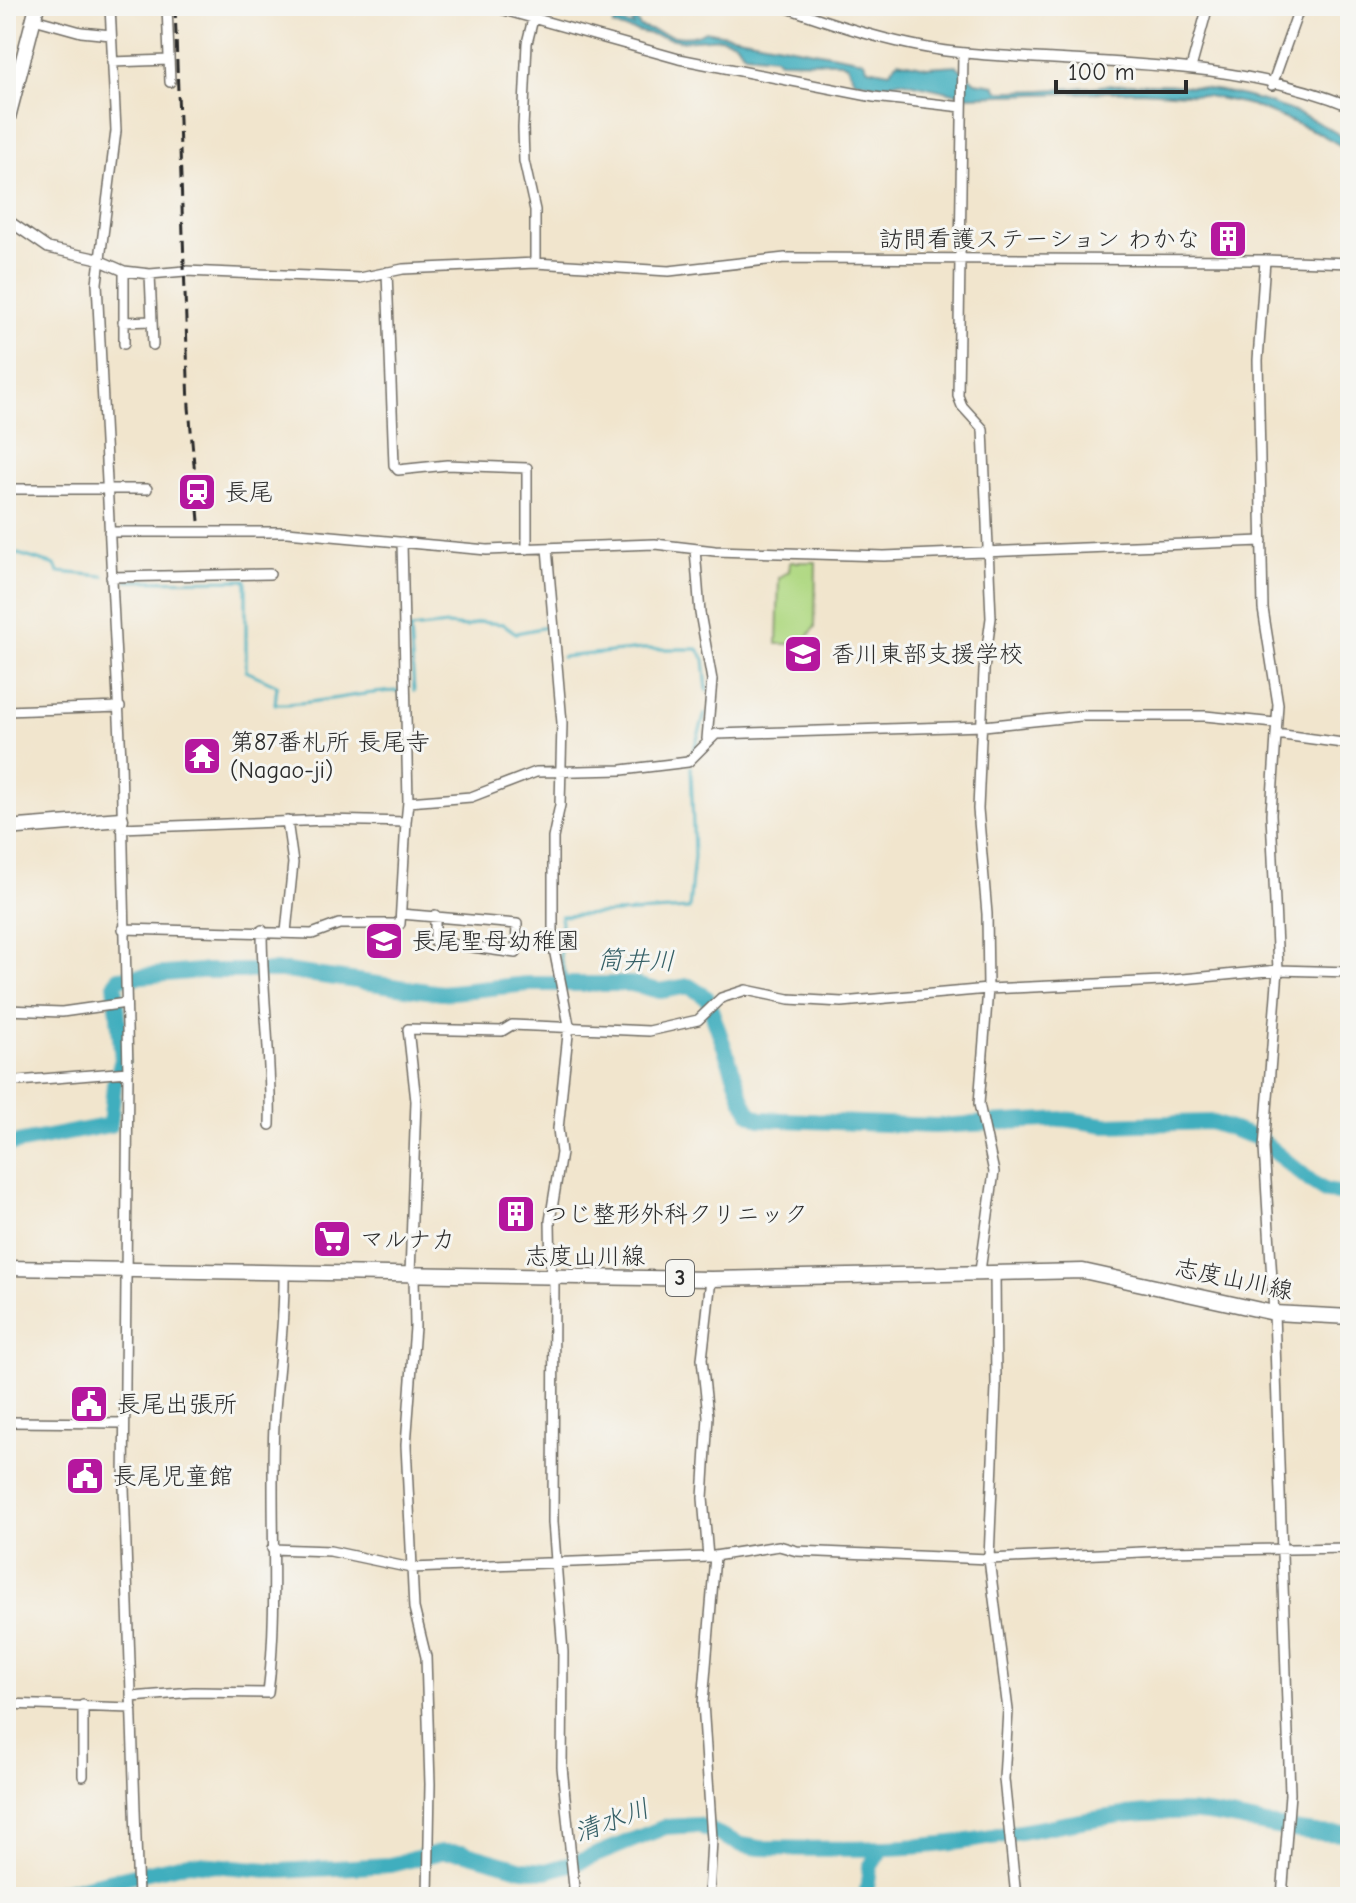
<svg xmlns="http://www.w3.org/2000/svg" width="1356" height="1903" viewBox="0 0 1356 1903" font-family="'Comic Neue','Klee One',sans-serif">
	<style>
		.green { fill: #b1d984; stroke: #6e8258; stroke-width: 2 }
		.water { fill: #41aebe; stroke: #366c74; stroke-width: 2 }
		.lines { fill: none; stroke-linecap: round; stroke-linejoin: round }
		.stream { stroke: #41aebe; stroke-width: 3 }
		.river { stroke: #41aebe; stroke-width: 16 }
		.street-casing { stroke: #706c64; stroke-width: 12 }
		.secondary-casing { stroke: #706c64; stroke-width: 17 }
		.primary-casing { stroke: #706c64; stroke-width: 17 }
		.street { stroke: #fff; stroke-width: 9 }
		.secondary { stroke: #fff; stroke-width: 14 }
		.primary { stroke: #fff; stroke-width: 14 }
		.rail { stroke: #2b2b2b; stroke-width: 3; stroke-dasharray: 12 6; stroke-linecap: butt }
		.labels { text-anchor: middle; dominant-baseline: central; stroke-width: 6; stroke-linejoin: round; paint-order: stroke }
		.shield { fill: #f6f6f2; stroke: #686867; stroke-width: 2 }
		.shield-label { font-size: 22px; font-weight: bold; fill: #2b2b2b }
		.poi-label { font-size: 24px; fill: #2b2b2b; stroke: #f6f6f2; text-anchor: start }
		.street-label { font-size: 24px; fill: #2b2b2b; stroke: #f6f6f2 }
		.water-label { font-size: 26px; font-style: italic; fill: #345f66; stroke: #f6f6f2 }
	</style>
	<rect width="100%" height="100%" fill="#f6f6f2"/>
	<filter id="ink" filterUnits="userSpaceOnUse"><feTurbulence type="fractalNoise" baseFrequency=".0125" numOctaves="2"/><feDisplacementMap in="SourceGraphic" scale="16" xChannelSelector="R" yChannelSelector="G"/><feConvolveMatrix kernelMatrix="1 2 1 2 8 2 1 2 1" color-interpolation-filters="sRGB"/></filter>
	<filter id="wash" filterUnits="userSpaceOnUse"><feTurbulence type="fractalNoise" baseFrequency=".006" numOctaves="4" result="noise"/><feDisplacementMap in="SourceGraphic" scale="32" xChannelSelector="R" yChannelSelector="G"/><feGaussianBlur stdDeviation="1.8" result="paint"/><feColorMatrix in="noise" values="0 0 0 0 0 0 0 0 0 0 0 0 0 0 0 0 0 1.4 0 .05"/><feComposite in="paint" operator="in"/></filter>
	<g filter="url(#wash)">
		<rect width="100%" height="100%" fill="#f1e5cd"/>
		<path class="green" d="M 790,562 L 816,562 L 815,627 L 803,644 L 777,644 L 779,578 L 789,571 Z"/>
		<path class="water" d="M 598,6 L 630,9 L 640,27 C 660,32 686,44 705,31 L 863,60 L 868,68 L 889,72 L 898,61 L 927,67 L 956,65 L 975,82 L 995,85 L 998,91 C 1043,92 1088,86 1133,84 C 1204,82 1291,100 1350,142 L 1350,151 L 1317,132 L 1251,105 L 1202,95 L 1140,91 L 967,96 L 900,81 L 881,86 L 854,80 L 847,65 L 840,62 L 779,61 L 775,57 L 745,54 L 735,42 L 721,38 L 682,41 L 613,26 L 615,21 L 634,26 L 629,13 Z"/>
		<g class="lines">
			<path class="stream" d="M 6,556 L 18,554 L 55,565 L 58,572 L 104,576
				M 127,581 L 246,580 L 246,671 L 277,685 L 275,704 C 317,705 357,692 399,691
				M 562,657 L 642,649 L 698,649 L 704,659 L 707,691
				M 414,691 L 410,629 L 447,625 L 466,627 L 479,622 L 503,624 L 516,633 L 547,627 L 550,658
				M 693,752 L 705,714
				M 568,985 L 560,957 L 561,916 L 689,909 L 694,856 L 691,767"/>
			<path class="river" d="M 6,1145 L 110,1125 L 114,1085 L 122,1060 L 115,983 L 119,978 L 200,971 L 286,971 L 442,993 L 527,984 L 631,984 L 660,991 L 689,986 L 707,998 L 743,1100 L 750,1113 L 760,1119 L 935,1126 L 1065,1119 L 1105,1125 L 1210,1122 L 1258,1138 L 1314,1184 L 1325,1191 L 1350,1195
				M 35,1897 L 189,1863 L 280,1871 L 390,1865 L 441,1852 L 463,1852 L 523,1869 L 546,1871 L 581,1861 L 665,1827 L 698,1825 L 742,1845 L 760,1848 C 826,1849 894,1851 960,1842 C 1032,1832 1102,1812 1176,1812 C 1235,1812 1291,1838 1350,1833
				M 866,1897 L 870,1867 L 882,1848"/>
		</g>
	</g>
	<g filter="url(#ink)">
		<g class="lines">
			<g class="street-casing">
				<path id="street" d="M 110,6 L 116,131 L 97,283 L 121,759 L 128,1072 L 124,1487 L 138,1897
					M 167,6 L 170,82
					M 490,6 L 679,59 L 874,97 L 962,107
					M 782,6 C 839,26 904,48 965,53 C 1093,65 1228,57 1350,106
					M 34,19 L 81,32 L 111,35
					M 533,19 L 527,43 L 523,128 L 524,161 L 535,210 L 535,263
					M 963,53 L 958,396 L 962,406 L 983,429 L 991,618 L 984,670 L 978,809 L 987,914 L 988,989 L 979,1104 L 994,1172 L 980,1271
					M 112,62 L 169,60
					M 1191,68 L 1208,6
					M 1272,85 L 1300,6
					M 6,219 L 48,248 L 94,258 L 124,271 L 150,274 L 185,271 L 360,278 L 403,269 L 535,263 L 669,271 L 785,258 L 1265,260 L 1258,360 L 1263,609 L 1278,704 L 1271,814 L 1278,970 L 1264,1148 L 1274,1313 L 1290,1794 L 1282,1897
					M 1265,260 L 1350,263
					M 387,272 L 394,465 L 398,470 L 447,465 L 527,468 L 527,549
					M 150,274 L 153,345
					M 123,322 L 152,321
					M 124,344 L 124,271
					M 6,489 L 147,489
					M 109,532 L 287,532 L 487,550 L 655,544 L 715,551 L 884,556 L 1262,541
					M 402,542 L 408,802
					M 547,548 L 562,723 L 560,805 L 553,838 L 553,944 L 569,1025 L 558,1129 L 561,1153 L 550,1221 L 551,1278
					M 695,549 L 700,613 L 712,680 L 707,739
					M 111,577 L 270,574
					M 6,711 L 120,707
					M 1276,734 L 1350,744
					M 121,828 L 327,820 L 406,822 L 408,802 L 471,797 L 536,772 L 622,770 L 688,762 L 716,734 L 984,726 L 1081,716 L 1205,716 L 1275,723
					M 401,914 L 517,924 L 516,953 L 435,942 L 435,915
					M 123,929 L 312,934 L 339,924 L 400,924 L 406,822
					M 262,930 C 262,996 272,1060 270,1125
					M 286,932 L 293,863 L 287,821
					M 6,1010 L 62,1012 L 126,1003
					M 6,1082 L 128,1072
					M 995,1271 L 996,1387 L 989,1559 L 1008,1710 L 1004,1779 L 1016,1897
					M 410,1275 L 416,1101 L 408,1029 L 502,1031 L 512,1025 L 649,1031 L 698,1020 L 721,998 L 746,990 L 789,999 L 842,1002 L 988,989 L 1162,981 L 1278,970 L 1350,972
					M 414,1275 L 415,1327 L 406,1445 L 414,1608 L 426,1657 L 430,1784 L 428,1897
					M 554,1278 L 553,1522 L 563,1652 L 562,1767 L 575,1897
					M 6,1422 L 124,1423
					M 272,1549 L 330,1551 L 411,1568 L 708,1557 L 779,1546 L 797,1551 L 989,1559 L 1164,1551 L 1350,1548
					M 708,1557 L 703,1498 L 708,1416 L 702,1359 L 711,1279
					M 132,1697 L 193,1692 L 268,1693 C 279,1604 270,1514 274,1424 C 277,1373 285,1323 284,1272
					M 6,1704 L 132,1708
					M 83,1705 L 83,1776
					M 709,1897 L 712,1839 L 703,1703 L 715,1556"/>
			</g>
			<g class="secondary-casing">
				<path id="secondary" d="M 6,125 L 37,6
					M 6,828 L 121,819"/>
			</g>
			<g class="primary-casing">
				<path id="primary" d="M 6,1268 L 711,1279 L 1083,1271 L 1274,1313 L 1350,1317"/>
			</g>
			<use href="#street" class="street"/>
			<use href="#secondary" class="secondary"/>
			<use href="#primary" class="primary"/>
			<path class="rail" d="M 175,6 L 189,407 L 199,521"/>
		</g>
	</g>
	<defs>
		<g id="building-square" transform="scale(2)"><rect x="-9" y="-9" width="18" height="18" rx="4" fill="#b5179e" stroke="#f6f6f2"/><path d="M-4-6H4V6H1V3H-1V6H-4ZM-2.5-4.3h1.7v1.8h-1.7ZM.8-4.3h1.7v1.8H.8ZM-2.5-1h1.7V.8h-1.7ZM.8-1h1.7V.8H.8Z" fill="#fff"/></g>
		<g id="station-square" transform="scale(2)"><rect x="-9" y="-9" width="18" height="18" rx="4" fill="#b5179e" stroke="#f6f6f2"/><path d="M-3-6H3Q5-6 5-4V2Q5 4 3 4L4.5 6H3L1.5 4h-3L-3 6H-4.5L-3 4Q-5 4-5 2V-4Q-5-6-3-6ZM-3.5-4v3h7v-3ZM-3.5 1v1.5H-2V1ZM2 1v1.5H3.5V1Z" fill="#fff"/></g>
		<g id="school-square" transform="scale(2)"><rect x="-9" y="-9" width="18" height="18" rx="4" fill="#b5179e" stroke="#f6f6f2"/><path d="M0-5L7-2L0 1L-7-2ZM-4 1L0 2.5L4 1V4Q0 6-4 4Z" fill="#fff"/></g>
		<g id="temple-square" transform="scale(2)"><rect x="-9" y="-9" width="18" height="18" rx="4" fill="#b5179e" stroke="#f6f6f2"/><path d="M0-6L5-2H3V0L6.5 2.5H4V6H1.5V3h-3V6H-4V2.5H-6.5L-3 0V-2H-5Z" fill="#fff"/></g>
		<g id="supermarket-square" transform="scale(2)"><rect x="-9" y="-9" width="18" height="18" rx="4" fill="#b5179e" stroke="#f6f6f2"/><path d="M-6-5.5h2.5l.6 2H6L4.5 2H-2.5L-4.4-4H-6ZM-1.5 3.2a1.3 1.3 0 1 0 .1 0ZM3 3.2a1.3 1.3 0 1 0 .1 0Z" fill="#fff"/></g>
		<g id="civic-square" transform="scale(2)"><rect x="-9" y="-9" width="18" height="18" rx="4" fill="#b5179e" stroke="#f6f6f2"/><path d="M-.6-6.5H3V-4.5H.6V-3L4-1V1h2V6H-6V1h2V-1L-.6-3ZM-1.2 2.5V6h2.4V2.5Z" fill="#fff"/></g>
	</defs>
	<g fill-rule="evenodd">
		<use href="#building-square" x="1228" y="239"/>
		<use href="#station-square" x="197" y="492"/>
		<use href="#school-square" x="803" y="654"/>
		<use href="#temple-square" x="202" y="756"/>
		<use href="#school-square" x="384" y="941"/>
		<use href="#building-square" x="516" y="1214"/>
		<use href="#supermarket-square" x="332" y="1239"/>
		<use href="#civic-square" x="89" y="1404"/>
		<use href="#civic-square" x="85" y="1476"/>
	</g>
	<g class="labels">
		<rect class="shield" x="666" y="1260" width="28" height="36" rx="6"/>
		<g class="shield-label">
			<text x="680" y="1278">3</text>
		</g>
		<g class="poi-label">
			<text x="1200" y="239" text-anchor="end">訪問看護ステーション わかな</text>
			<text x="225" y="492">長尾</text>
			<text x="831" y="654">香川東部支援学校</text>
			<text x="230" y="742">第87番札所 長尾寺<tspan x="230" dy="28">(Nagao-ji)</tspan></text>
			<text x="412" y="941">長尾聖母幼稚園</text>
			<text x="544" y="1214">つじ整形外科クリニック</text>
			<text x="360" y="1239">マルナカ</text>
			<text x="117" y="1404">長尾出張所</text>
			<text x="113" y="1476">長尾児童館</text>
		</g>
		<g class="street-label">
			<text x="585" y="1256">志度山川線</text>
			<text transform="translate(1234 1279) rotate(12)">志度山川線</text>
		</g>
		<g class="water-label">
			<text transform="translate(636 961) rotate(1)">筒井川</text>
			<text transform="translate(612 1821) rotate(-20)">清水川</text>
		</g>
	</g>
	<rect width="1356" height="1903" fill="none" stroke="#f6f6f2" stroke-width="32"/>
	<path d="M1056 80v12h130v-12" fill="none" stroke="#2b2b2b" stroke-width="4"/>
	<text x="1068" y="80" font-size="24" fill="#2b2b2b" stroke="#f6f6f2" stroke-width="6" paint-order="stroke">100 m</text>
</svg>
